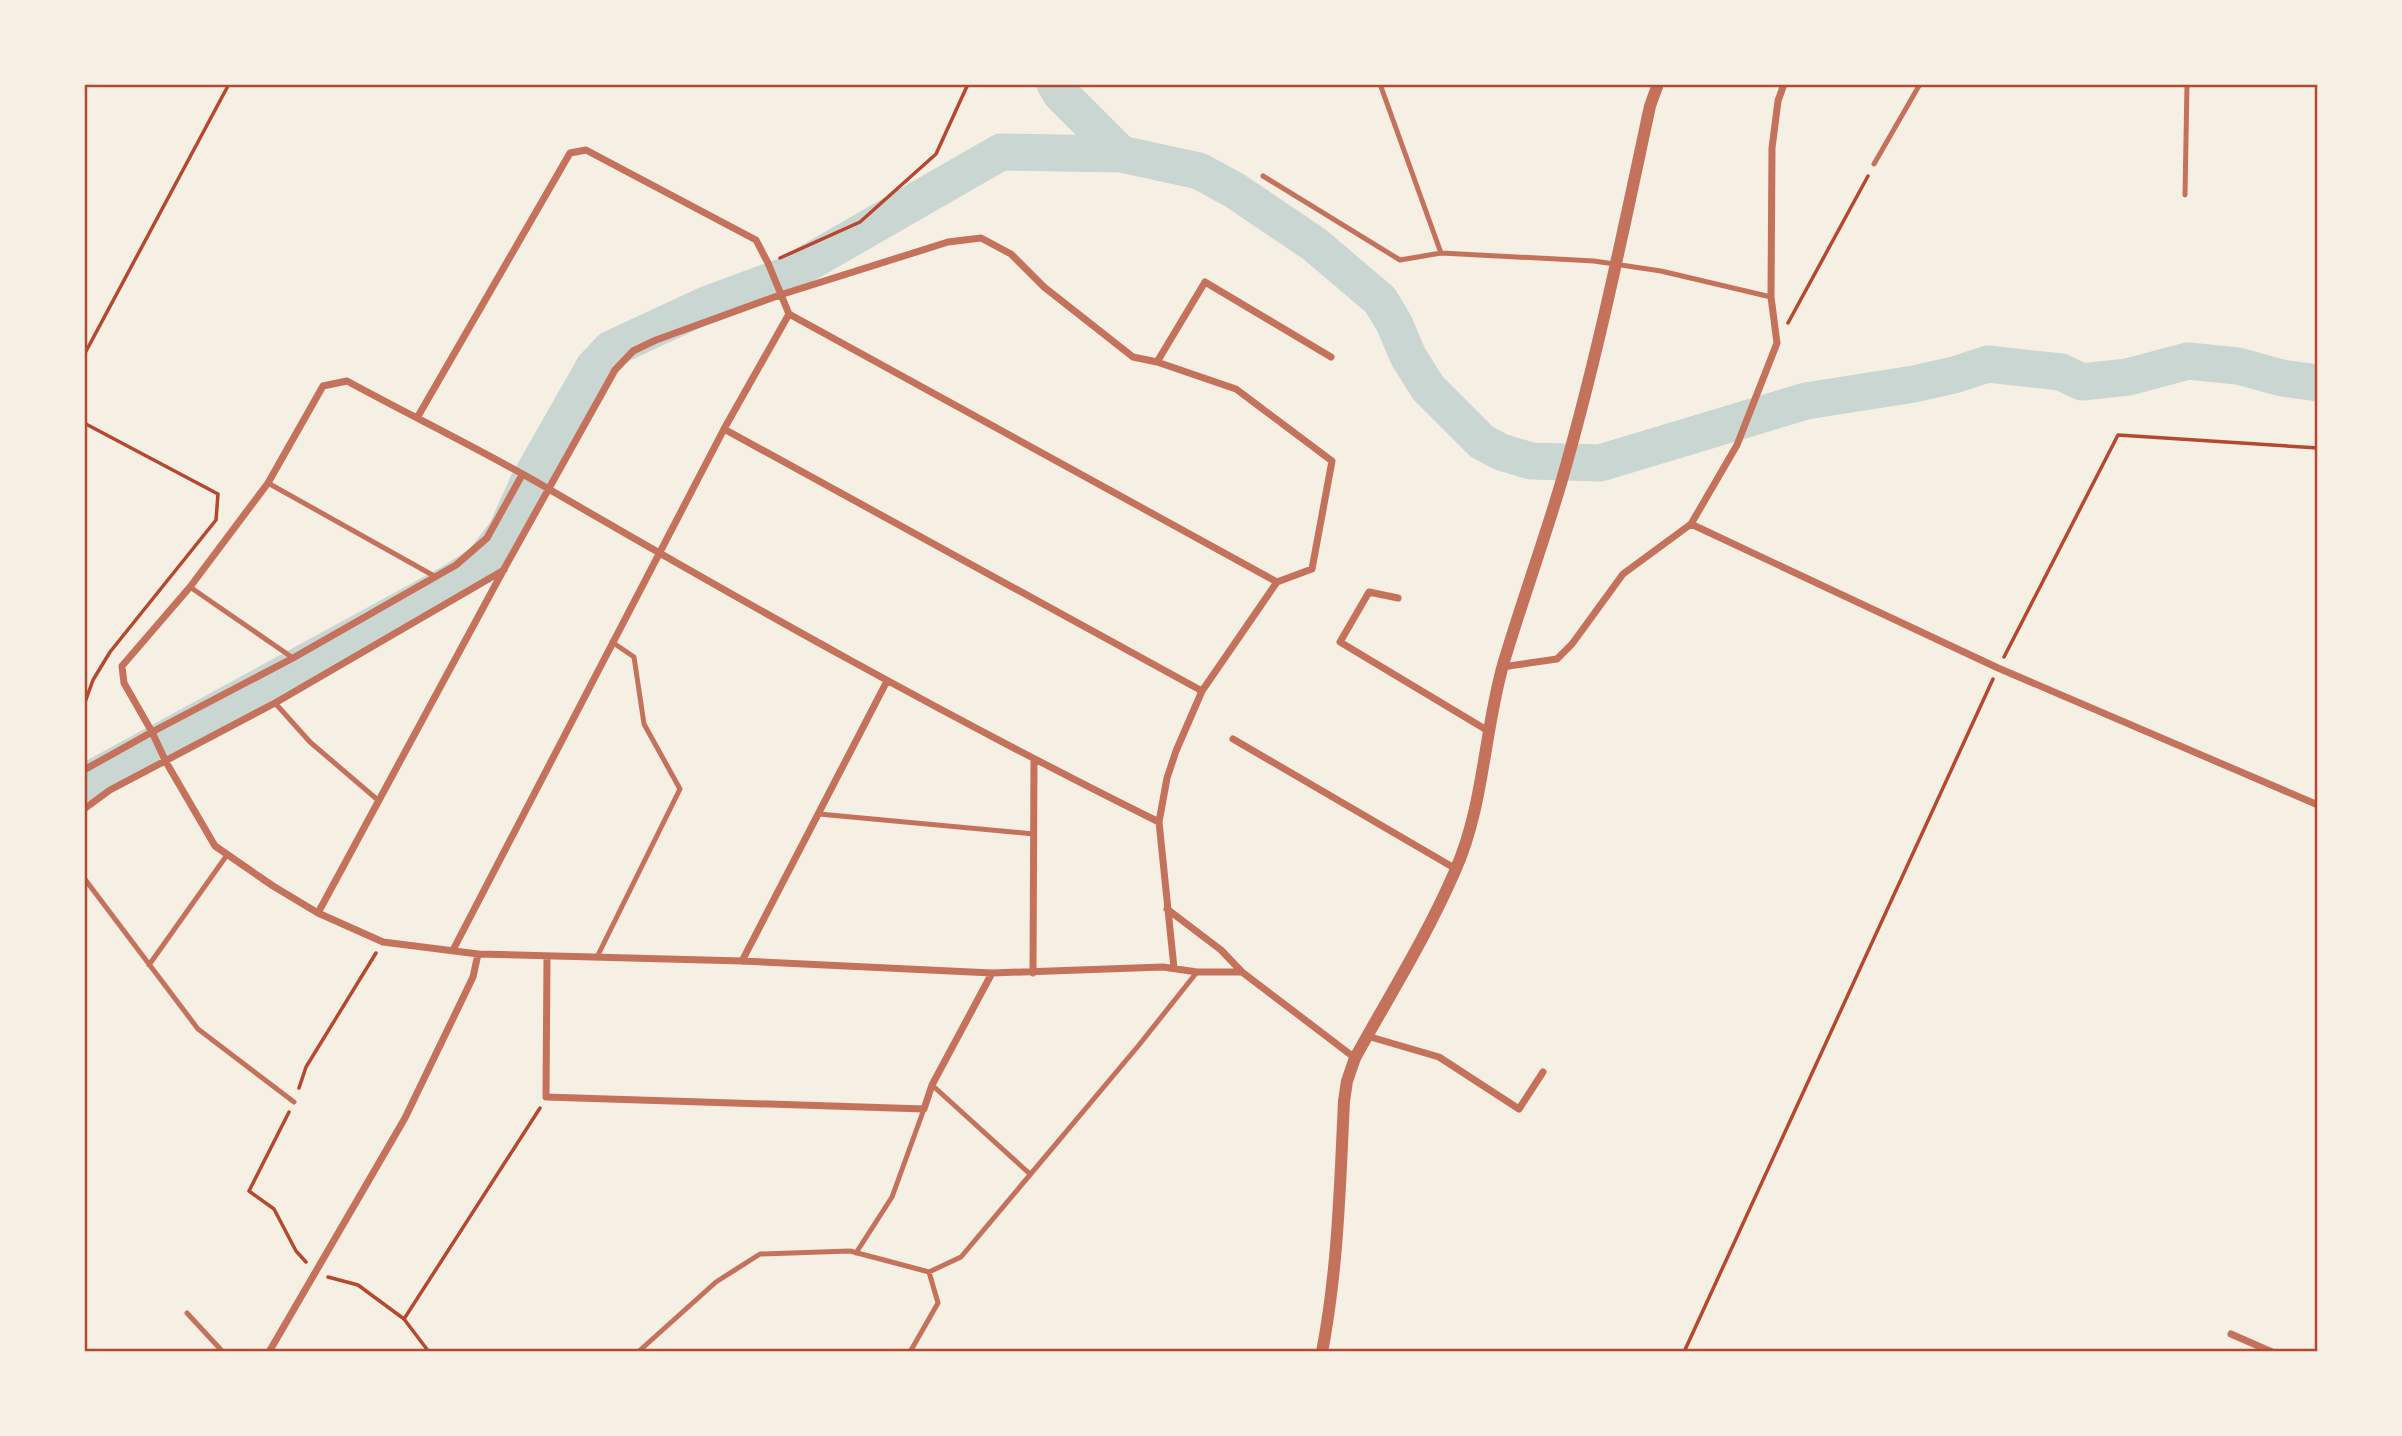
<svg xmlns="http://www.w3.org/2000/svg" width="2402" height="1436" viewBox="0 0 2402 1436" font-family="'Fira Sans',sans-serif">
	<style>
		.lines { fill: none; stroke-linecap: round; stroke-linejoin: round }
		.river { stroke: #c9d6d2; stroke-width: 37 }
		.path { stroke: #b5482f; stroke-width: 3.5 }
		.service { stroke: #c5725c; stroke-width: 5 }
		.minor { stroke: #c5725c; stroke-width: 7 }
		.tertiary { stroke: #c5725c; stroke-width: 12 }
		.neatline { fill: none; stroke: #b5482f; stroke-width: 2.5 }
	</style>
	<rect width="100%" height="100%" fill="#f6efe4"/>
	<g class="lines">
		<path class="river" d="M 1055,84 L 1061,94 L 1121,154
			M 84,783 L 451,583 L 482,563 L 506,532 L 528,483 L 594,367 L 611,349 L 708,304 L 787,275 L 1001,152 L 1121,154 L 1199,171 L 1234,190 L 1314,244 L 1380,300 L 1394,323 L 1408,356 L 1428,388 L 1482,442 L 1501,452 L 1531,461 L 1600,463 L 1806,401 L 1914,384 L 1954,375 L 1988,364 L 2061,372 L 2082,382 L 2128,377 L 2188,361 L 2238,366 L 2282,378 L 2318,383"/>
		<path class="path" d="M 780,258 L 860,222 L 936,154 L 968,84
			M 1788,323 L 1868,176
			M 84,355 L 229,84
			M 84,423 L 218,494 L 216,520 L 110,652 L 93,680 L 84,705
			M 2004,657 L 2118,435 L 2318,448
			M 299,1088 L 306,1067 L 376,953
			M 289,1112 L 249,1191 L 274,1209 L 296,1251 L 306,1262
			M 328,1277 L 358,1285 L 404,1319 L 429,1352
			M 404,1319 L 540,1108
			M 1684,1352 L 1993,679"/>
		<path class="service" d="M 1380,84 L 1441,253
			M 1874,164 L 1920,84
			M 1263,176 L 1400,260 L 1441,253 L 1594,261 L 1661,271 L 1771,297
			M 2185,195 L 2187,84
			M 268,483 L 436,577
			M 190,587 L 293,658
			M 275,703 L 310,742 L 379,801
			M 819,814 L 1034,834
			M 84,878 L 198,1029 L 294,1102
			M 597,957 L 680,789 L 644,724 L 634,657 L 612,642
			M 149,965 L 227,855
			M 932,1085 L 1030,1174
			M 856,1253 L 892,1197 L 924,1109
			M 187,1313 L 223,1352
			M 638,1352 L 716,1282 L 760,1254 L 850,1251 L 929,1272 L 961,1257 L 1139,1045 L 1197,972
			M 910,1352 L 938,1303 L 929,1272"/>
		<path class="minor" d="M 789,314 L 1277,582
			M 1157,362 L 1205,282 L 1331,357
			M 417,418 L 570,153 L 586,150 L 756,240 L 768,263 L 789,314 L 724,429 L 453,950
			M 724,429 L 1202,691
			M 1691,524 L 1998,668 L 2318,805
			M 1398,598 L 1369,592 L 1340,642 L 1490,732
			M 1502,667 L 1557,659 L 1572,644 L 1623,574 L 1691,524 L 1737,445 L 1777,343 L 1771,297 L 1772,148 L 1778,101 L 1784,84
			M 1233,739 L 1456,869
			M 84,770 L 152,732 L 293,658 L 456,565 L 487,538 L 522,475
			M 84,809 L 110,790 L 275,703 L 504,570
			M 1159,822 C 951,719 748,605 547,488 C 482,450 413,417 347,381 L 323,386 L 268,483 L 190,587 L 122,666 L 124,683 L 152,732 L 166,762 L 215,846 L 273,886 L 318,913 L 383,942 L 478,954 L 742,961 L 992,973 L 1163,967 L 1197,972 L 1242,972
			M 1167,909 L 1221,950 L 1242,972 L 1355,1058
			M 318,913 L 504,569 L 615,370 L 633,351 L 656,340 L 780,295 L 948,242 L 981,238 L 1011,254 L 1044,287 L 1133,357 L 1157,362 L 1236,389 L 1332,461 L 1312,569 L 1277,582 L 1202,691 L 1176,751 L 1167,778 L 1159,822 L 1174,968
			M 547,957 L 546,1097 L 924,1109 L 932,1085 L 992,973
			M 742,961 L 887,681
			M 1033,973 L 1034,760
			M 1367,1036 L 1439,1057 L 1519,1109 L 1543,1072
			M 2231,1334 L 2272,1352
			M 269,1352 L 405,1118 L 473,977 L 478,954"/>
		<path class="tertiary" d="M 1322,1352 C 1338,1269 1340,1185 1344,1101 L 1347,1081 L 1355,1058 C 1389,996 1427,936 1455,871 C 1484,806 1484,732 1503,665 C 1521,604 1543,544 1561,483 C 1597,359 1623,232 1650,106 L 1658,84"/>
	</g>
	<rect width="2402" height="1436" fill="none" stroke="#f6efe4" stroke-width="172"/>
	<rect x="86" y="86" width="2230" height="1264" class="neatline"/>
</svg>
